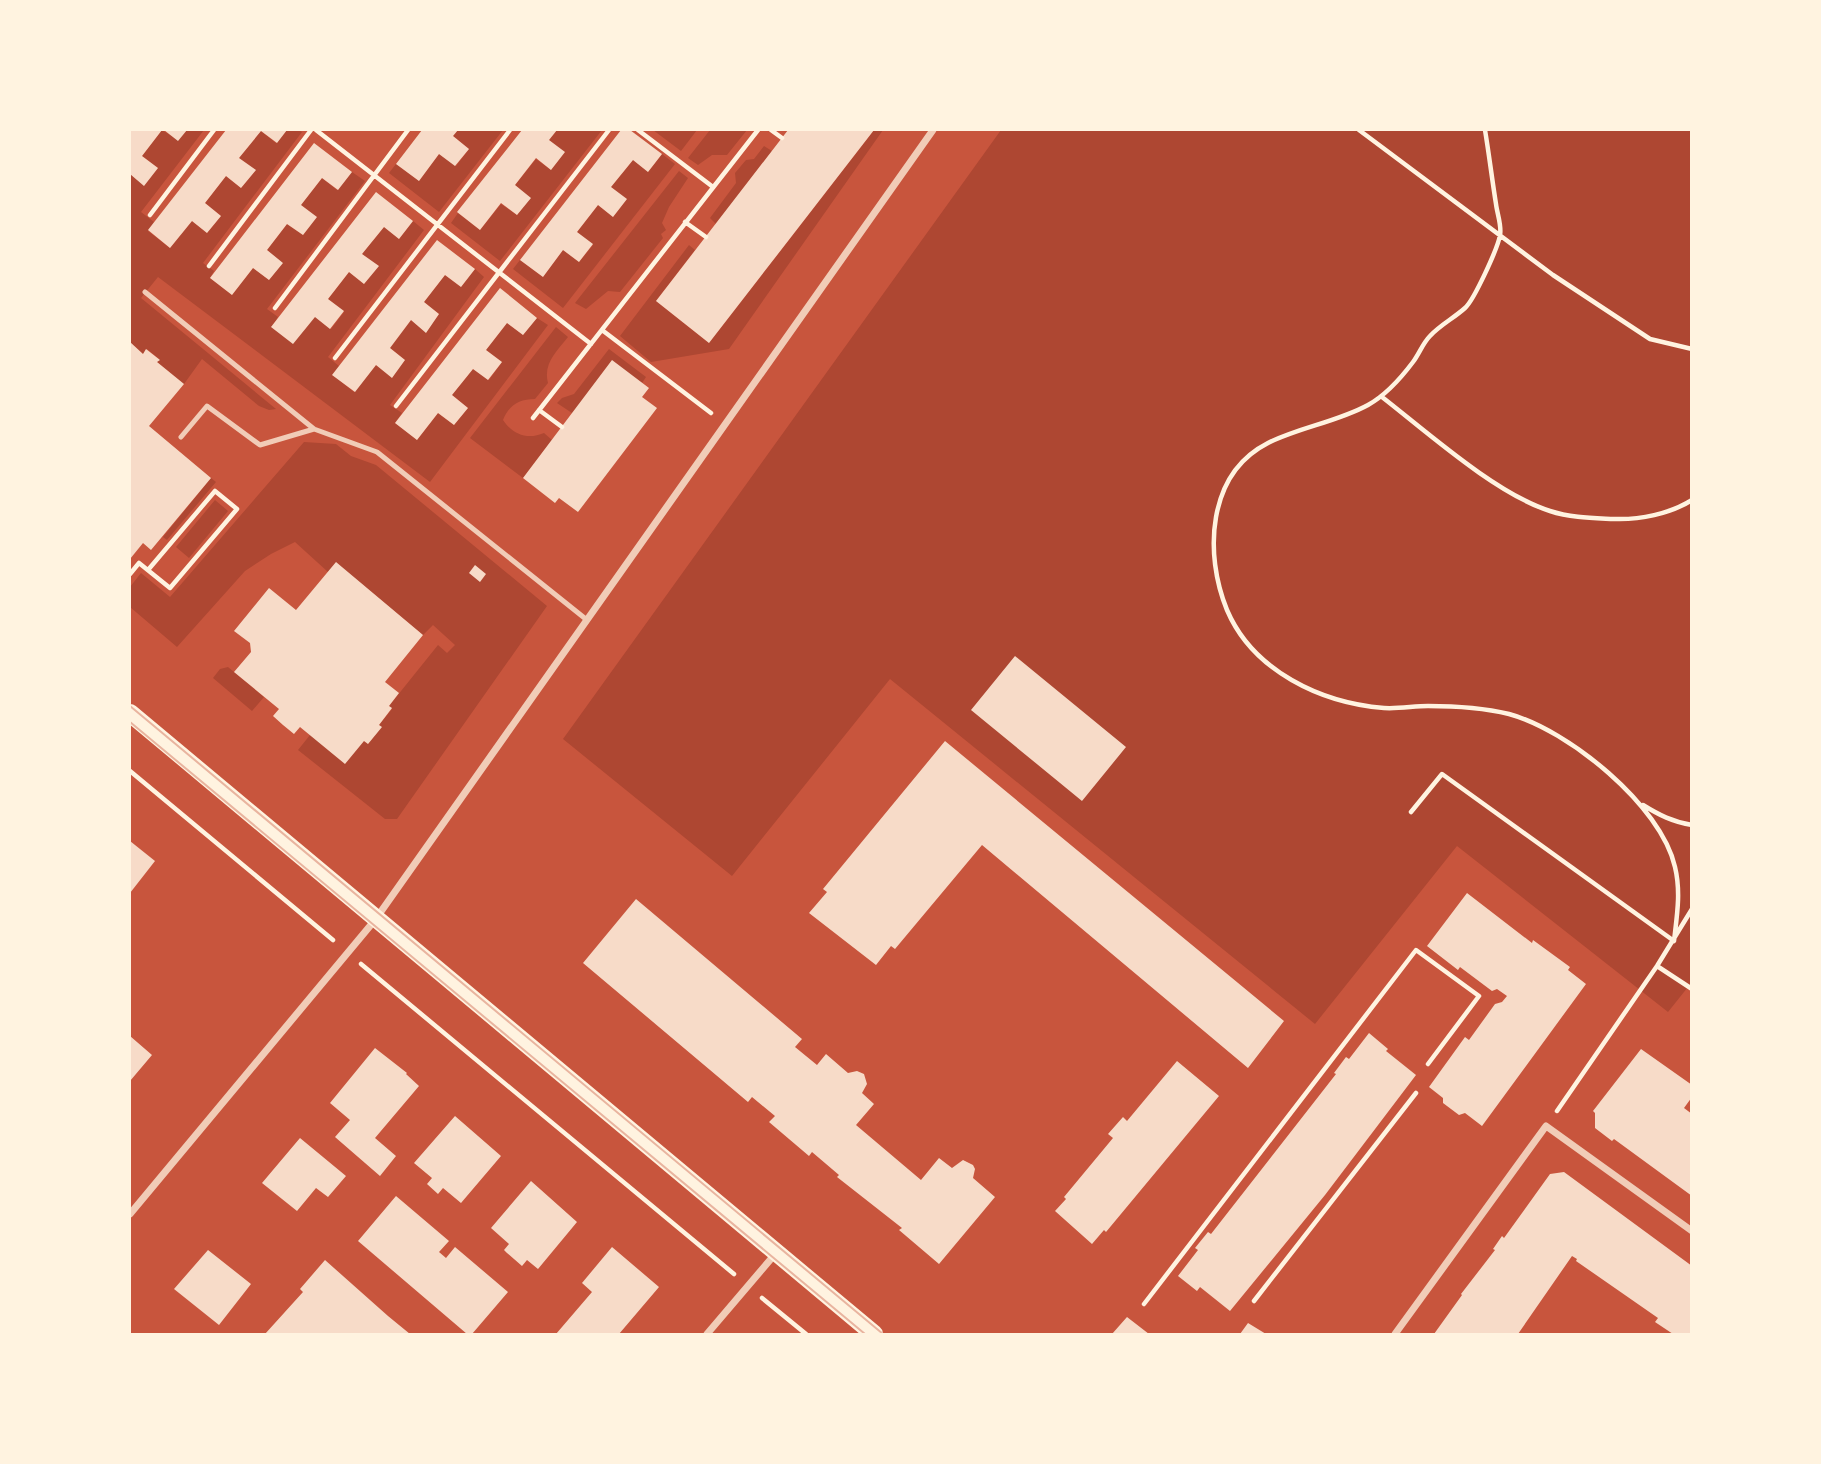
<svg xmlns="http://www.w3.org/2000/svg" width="1821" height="1464" viewBox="0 0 1821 1464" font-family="'Roboto Condensed',sans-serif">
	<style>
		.green { fill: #ae4732 }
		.building { fill: #f7dbc8 }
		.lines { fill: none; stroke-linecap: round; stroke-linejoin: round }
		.path { stroke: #fff3e0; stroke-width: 4.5 }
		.service { stroke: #f1ccb7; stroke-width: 5 }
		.minor { stroke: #f1ccb7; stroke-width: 7 }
		.primary { stroke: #fff3e0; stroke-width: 18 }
		.tram { stroke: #e9b49f; stroke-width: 2 }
	</style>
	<rect width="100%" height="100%" fill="#c8553d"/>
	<path class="green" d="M 162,130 L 178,140 L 187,130 L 204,130 L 141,212 L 154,222 L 148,231 L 170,248 L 192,221 L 207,233 L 221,216 L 205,203 L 226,176 L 241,188 L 255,171 L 239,158 L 261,131 L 276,143 L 287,130 L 298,130 L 302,132 L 203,263 L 214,271 L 210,278 L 232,295 L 253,268 L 269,280 L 282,263 L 267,250 L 287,224 L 303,235 L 316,218 L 301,205 L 322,178 L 337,190 L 352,172 L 365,181 L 267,309 L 278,317 L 272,327 L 315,317 L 331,329 L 344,312 L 328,299 L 349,272 L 364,284 L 378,267 L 362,254 L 384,227 L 399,239 L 413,221 L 424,230 L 328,357 L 339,366 L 333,375 L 354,392 L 376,365 L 392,377 L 405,360 L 390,348 L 411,320 L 426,332 L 439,314 L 424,302 L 445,275 L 461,287 L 475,269 L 484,277 L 390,405 L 402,413 L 395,423 L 417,440 L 438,413 L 454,425 L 468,408 L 452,395 L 473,369 L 489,380 L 502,362 L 486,350 L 507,323 L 523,335 L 537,318 L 548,325 L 430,482 L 158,277 L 141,298 L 276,409 L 269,410 L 259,406 L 202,359 L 184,384 L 157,362 L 159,359 L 147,349 L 143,354 L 130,342 L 130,174 L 144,185 L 158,168 L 142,156 Z
		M 458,130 L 503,130 L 439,212 L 389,173 L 396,164 L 419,181 L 439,154 L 456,166 L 469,149 L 453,136 Z
		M 557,130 L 602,130 L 500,261 L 451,223 L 458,213 L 480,230 L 501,204 L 517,215 L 530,198 L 515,185 L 536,159 L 551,170 L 564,153 L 549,140 Z
		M 653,130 L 697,130 L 681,151 Z
		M 710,130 L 747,130 L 727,155 L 712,155 L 698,165 L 688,158 Z
		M 874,130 L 883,130 L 729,349 L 651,362 L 620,336 L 689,245 L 695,250 L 656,301 L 709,343 Z
		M 1001,130 L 1691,130 L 1692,982 L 1668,1012 L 1457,846 L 1315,1024 L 890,679 L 732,876 L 563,739 Z
		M 764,146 L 772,151 L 716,224 L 710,218 L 736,183 L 735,173 L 746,160 L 754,159 Z
		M 662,154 L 675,164 L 563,308 L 513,269 L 520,260 L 543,277 L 563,250 L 579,262 L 593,245 L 577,232 L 598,205 L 613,217 L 626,200 L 611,187 L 633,160 L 648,172 Z
		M 679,171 L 688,178 L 669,207 L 662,223 L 666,230 L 661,234 L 663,238 L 620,292 L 608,291 L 586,309 L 575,303 Z
		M 556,327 L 568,337 C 556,352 543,364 548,383 L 535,399 C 519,399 509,405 503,420 C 513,435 528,440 544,433 L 552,440 L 523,478 L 470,438 Z
		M 609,349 L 646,377 L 642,383 L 572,413 L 557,403 L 562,398 L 574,394 Z
		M 304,442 L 336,444 L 351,456 L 376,465 L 547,606 L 397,819 L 385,819 L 298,750 L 310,735 L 364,741 L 368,744 L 381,727 L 379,725 L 392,709 L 389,706 L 438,645 L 447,653 L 455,645 L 433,625 L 423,635 L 336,563 L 328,572 L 295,542 L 271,554 L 245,571 L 177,647 L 130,607 L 130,587 L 141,573 L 170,597 Z
		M 211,478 L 216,482 L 167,540 L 163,537 Z
		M 215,500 L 228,511 L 189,558 L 176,547 Z
		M 228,667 L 264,697 L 252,711 L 213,678 L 220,669 Z"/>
	<path class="building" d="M 130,130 L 162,130 L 142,156 L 158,168 L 144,186 L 130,174 Z
		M 164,130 L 187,130 L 178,141 Z
		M 226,130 L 287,130 L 277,143 L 261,131 L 239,158 L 256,170 L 241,188 L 226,176 L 205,203 L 221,216 L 207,233 L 192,221 L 170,248 L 148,230 Z
		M 422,130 L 458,130 L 453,136 L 469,149 L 455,166 L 439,154 L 419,181 L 396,164 Z
		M 522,130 L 557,130 L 549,140 L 565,152 L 551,170 L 536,158 L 515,185 L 531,198 L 517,215 L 501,203 L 480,230 L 457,212 Z
		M 621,130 L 630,130 L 662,154 L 648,172 L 633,160 L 611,187 L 627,199 L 613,217 L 598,205 L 577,232 L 593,244 L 579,262 L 563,250 L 543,277 L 520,260 Z
		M 788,130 L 874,130 L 709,343 L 656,301 Z
		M 314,143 L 352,172 L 338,190 L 322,178 L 301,205 L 317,217 L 303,235 L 287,224 L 267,250 L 283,263 L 269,280 L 253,268 L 232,295 L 210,278 Z
		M 376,192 L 413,221 L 399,239 L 384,227 L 362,254 L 379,266 L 364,284 L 349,272 L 328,299 L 344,311 L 330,329 L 315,317 L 293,344 L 271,327 Z
		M 437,240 L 475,269 L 461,287 L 445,275 L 424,302 L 439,314 L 426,333 L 411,320 L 390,348 L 405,360 L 392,378 L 376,365 L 355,392 L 332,375 Z
		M 500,288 L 537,318 L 523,335 L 507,323 L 486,350 L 502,362 L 488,380 L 473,369 L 452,395 L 468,408 L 454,425 L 438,413 L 417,440 L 395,423 Z
		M 130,342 L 143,354 L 146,349 L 160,360 L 157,362 L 184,384 L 149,426 L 211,478 L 151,550 L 143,543 L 130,559 Z
		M 612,360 L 649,388 L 642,397 L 657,408 L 578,512 L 559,498 L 555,503 L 523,478 Z
		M 336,562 L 423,635 L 385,682 L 399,693 L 389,706 L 392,708 L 379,725 L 382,727 L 368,744 L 364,741 L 345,764 L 300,727 L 294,734 L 283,725 L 273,716 L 279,709 L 234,672 L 251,652 L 250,643 L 234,631 L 269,588 L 296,610 Z
		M 475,565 L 486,574 L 480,582 L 469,573 Z
		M 1015,656 L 1126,747 L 1082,801 L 971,710 Z
		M 945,741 L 1284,1021 L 1248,1068 L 982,845 L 895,949 L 891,946 L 876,965 L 809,913 L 827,892 L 823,889 Z
		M 130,841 L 155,861 L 130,893 Z
		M 1467,893 L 1532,943 L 1533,940 L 1570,967 L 1568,970 L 1586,984 L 1482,1126 L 1465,1113 L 1459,1115 L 1443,1103 L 1443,1098 L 1429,1087 L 1465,1037 L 1469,1040 L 1495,1004 L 1502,1002 L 1507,996 L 1497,989 L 1492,991 L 1460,967 L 1458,970 L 1427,946 Z
		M 636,899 L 802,1039 L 795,1047 L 817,1065 L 826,1054 L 848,1073 L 857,1071 L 864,1074 L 867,1084 L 862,1093 L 874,1104 L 856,1125 L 921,1180 L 939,1158 L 952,1168 L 963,1160 L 973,1165 L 975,1169 L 973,1178 L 995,1197 L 939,1264 L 899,1230 L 902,1228 L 837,1177 L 839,1175 L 812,1152 L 809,1156 L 769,1122 L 775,1116 L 752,1097 L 748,1102 L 583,963 Z
		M 1369,1033 L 1388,1049 L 1386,1051 L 1416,1075 L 1325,1195 L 1230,1311 L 1200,1287 L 1197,1291 L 1178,1276 L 1198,1250 L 1195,1248 L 1208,1232 L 1211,1234 L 1336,1074 L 1334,1073 L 1346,1057 L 1349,1059 Z
		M 130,1036 L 152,1055 L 130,1081 Z
		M 375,1048 L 407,1073 L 406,1074 L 419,1086 L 375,1138 L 396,1156 L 380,1176 L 335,1137 L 350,1120 L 330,1103 Z
		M 1641,1049 L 1692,1085 L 1692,1097 L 1684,1108 L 1692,1114 L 1692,1196 L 1614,1139 L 1612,1141 L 1595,1128 L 1595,1113 L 1593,1111 Z
		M 1177,1061 L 1219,1096 L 1106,1232 L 1104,1230 L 1092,1244 L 1055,1211 L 1066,1199 L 1064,1197 L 1113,1138 L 1108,1134 L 1123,1117 L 1127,1121 Z
		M 455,1116 L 501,1156 L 461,1203 L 443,1188 L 438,1194 L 427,1184 L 432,1178 L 414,1163 Z
		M 300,1138 L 346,1176 L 328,1197 L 316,1188 L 297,1211 L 262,1183 Z
		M 1564,1172 L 1692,1266 L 1692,1334 L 1673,1334 L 1655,1322 L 1658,1318 L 1576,1261 L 1577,1259 L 1572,1256 L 1518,1334 L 1434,1334 L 1462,1295 L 1461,1294 L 1495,1250 L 1493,1249 L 1502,1236 L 1504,1238 L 1550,1174 Z
		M 531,1181 L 577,1222 L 538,1269 L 527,1260 L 522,1266 L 507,1253 L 504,1250 L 509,1244 L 491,1228 Z
		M 396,1196 L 449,1241 L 439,1252 L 446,1258 L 455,1247 L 508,1292 L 472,1334 L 467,1334 L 358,1241 Z
		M 612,1247 L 659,1287 L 619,1334 L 556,1334 L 592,1292 L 582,1283 Z
		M 208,1250 L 251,1284 L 219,1325 L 174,1289 Z
		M 325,1260 L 388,1316 L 410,1334 L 265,1334 L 303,1292 L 300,1289 Z
		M 1127,1317 L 1149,1334 L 1112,1334 Z
		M 1248,1323 L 1266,1334 L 1240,1334 Z"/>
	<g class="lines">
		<path class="path" d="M 316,130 L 591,344
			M 638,130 L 713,187
			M 771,130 L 782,138
			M 1359,130 L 1553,275 L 1650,339 L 1692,349
			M 150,215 L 214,130
			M 685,222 L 706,237
			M 209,266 L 311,130
			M 275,308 L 408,130
			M 602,330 L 711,413
			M 335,358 L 510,130
			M 1382,397 C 1427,432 1496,494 1550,511 C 1571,518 1593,518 1614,519 C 1639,520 1670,514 1692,500
			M 396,406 L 609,130
			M 539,410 L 562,427
			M 533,418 L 758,130
			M 130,574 L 139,563 L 170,588 L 237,509 L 215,491 L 148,570
			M 130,771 L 333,940
			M 1643,805 C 1659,815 1673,822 1692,825
			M 1411,812 L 1442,774 L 1674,941 C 1677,915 1681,892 1675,867 C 1661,805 1568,730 1509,714 C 1484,708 1455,706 1428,706 C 1414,706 1399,709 1384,708 C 1321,703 1253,671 1227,610 C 1204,554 1207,474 1268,443 C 1300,427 1337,422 1368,405 C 1386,395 1401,378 1413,362 C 1419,354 1423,343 1430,336 C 1440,325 1454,318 1465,308 C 1474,300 1498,248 1500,235 C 1502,226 1497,213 1496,204 C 1492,179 1489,154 1485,130
			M 361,964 L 734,1274
			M 1657,966 L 1692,989
			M 1557,1111 L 1657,966 L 1692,909
			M 762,1298 L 806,1334
			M 1254,1301 L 1416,1093
			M 1144,1304 L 1416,950 L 1479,996 L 1428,1064"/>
		<path class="service" d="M 145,292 L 314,429
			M 181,437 L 207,406 L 260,445 L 314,429 L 377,452 L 587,620"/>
		<path class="minor" d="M 130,1214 L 375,920 L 933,130
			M 707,1334 L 776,1253
			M 1395,1334 L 1546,1126 L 1692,1231"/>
		<path class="primary" d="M 130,713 L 874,1334"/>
		<path class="tram" d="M 130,706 L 883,1334
			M 130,722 L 865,1334"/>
	</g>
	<rect width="1821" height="1464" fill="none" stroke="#fff3e0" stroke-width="262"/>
</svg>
